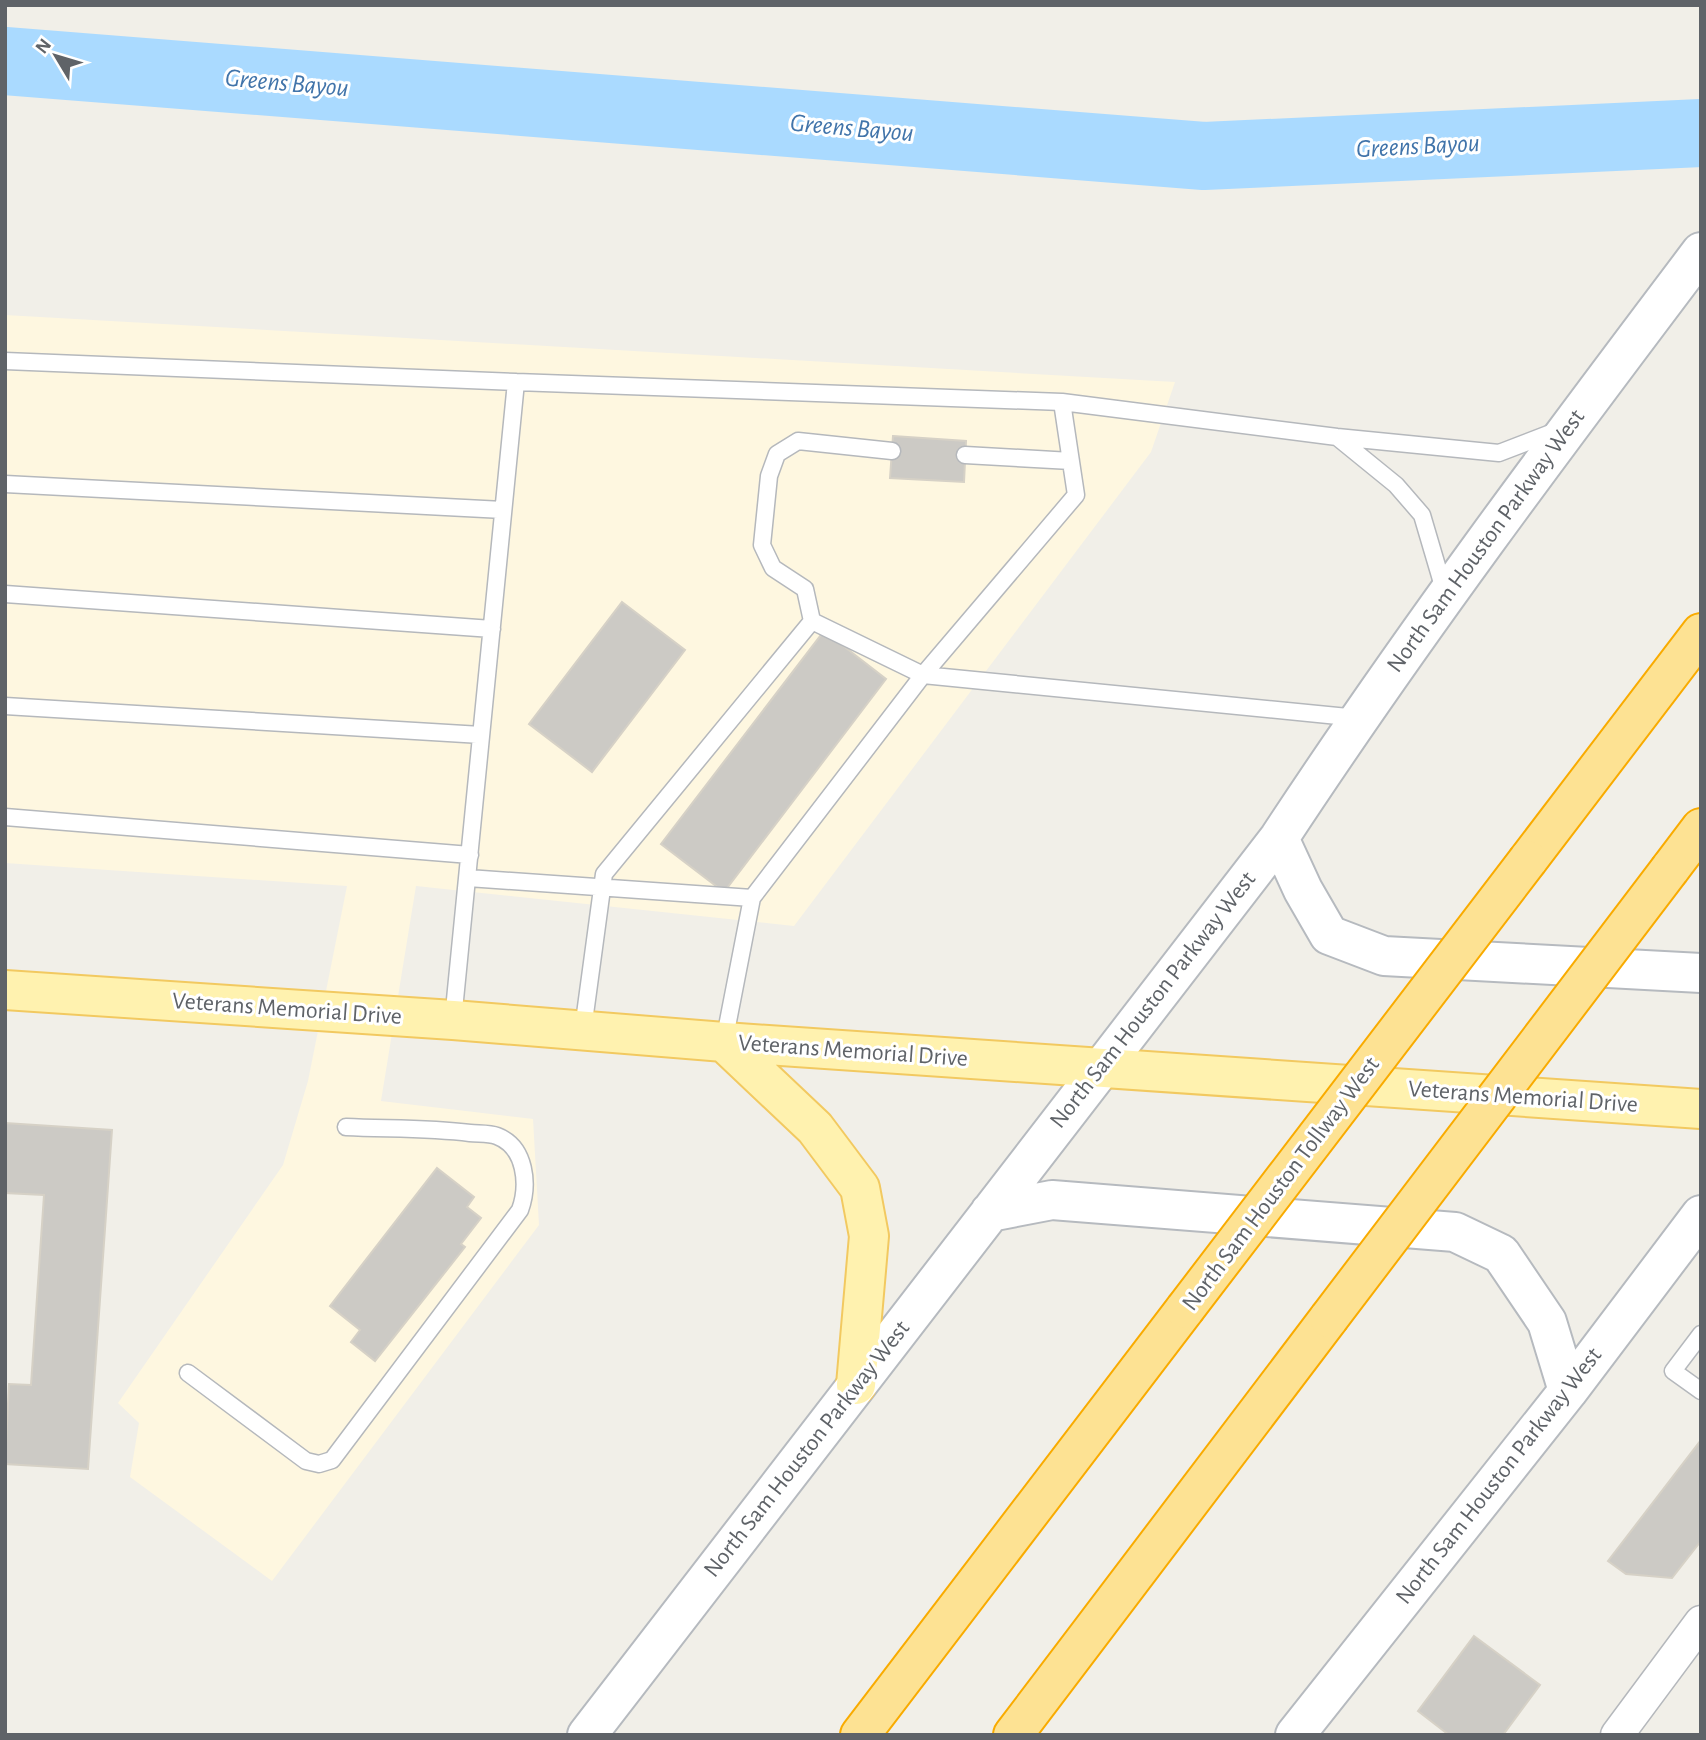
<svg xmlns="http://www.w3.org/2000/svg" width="1706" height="1740" viewBox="0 0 1706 1740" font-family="'Alegreya Sans',sans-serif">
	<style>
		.commercial { fill: #fef7e0 }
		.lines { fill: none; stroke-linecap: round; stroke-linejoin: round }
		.river { stroke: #aadaff; stroke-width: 68 }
		.building { fill: #cccac5; stroke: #d6d1c6; stroke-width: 2 }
		.lane-casing { stroke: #b5b8bc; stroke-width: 19 }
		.street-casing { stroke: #b5b8bc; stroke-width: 35 }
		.secondary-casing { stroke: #b6babf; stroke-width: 42 }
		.primary-casing { stroke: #f2c960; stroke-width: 42 }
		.highway-casing { stroke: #f9ab00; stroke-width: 42 }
		.lane { stroke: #fff; stroke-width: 16 }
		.street { stroke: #fff; stroke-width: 32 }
		.secondary { stroke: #fff; stroke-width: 38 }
		.primary { stroke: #fff2af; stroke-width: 38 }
		.highway { stroke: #fde293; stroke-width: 38 }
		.highway-bridge-casing { stroke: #f9ab00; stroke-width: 42; stroke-linecap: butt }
		.highway-bridge { stroke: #fde293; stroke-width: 38 }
		.labels { text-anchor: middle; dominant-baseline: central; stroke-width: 6; stroke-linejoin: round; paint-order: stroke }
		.street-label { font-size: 24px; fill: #5f6368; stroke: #fff }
		.water-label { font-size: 26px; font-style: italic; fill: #4174aa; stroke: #fff }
	</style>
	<rect width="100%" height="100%" fill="#f1efe8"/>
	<path class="commercial" d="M 5,315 L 1175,382 L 1151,452 L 794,926 L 416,886 L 381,1101 L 533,1119 L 539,1225 L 272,1581 L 130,1477 L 139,1423 L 118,1403 L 283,1165 L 308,1081 L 347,886 L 5,863 Z"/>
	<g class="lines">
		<path class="river" d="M 5,61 L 1204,156 L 1701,133"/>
	</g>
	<path class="building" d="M 893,436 L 966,441 L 964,482 L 890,478 Z
		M 622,602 L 685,650 L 592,772 L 529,724 Z
		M 824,631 L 886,679 L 724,892 L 661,844 Z
		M 5,1123 L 112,1130 L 88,1469 L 5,1464 L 9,1384 L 31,1385 L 44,1195 L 5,1193 Z
		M 437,1168 L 474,1197 L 467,1207 L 481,1218 L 461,1244 L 465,1247 L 375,1361 L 351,1342 L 360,1330 L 330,1306 Z
		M 1701,1440 L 1701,1541 L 1672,1578 L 1626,1574 L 1608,1561 Z
		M 1474,1636 L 1540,1685 L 1503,1735 L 1449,1735 L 1418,1711 Z"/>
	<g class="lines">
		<g class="lane-casing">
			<path id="lane" d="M 5,361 L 516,382
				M 1337,437 L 1396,485 L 1422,515 L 1445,593
				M 965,455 L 1071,461
				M 5,484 L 503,510
				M 5,594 L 492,629
				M 812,621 L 805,589 L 773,568 L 762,545 L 769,476 L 777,454 L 798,441 L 892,451
				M 5,706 L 481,735
				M 5,817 L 470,855
				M 468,878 L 752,898
				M 453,1020 L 516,382 L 1062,402 L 1337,437 L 1499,453 L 1556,431
				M 583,1029 L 604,874 L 812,621 L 923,675 L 1076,495 L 1062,402
				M 724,1042 L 752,898 L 923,675 L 1358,718
				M 1701,1334 L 1673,1371 L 1701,1391
				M 188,1373 L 306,1461 L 319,1464 L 332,1460 L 520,1210 C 529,1185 526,1147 497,1136 C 489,1133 478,1134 470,1133 C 429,1128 387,1129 346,1127"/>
		</g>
		<g class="street-casing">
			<path id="street" d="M 1617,1735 L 1701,1622"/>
		</g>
		<g class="secondary-casing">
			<path id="secondary" d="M 1279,838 L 1303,890 L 1329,935 L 1384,956 L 1701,973
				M 990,1212 L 1052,1200 L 1455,1232 L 1501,1254 L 1547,1322 L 1568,1391
				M 587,1735 L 1279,838 C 1411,637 1556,444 1701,252
				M 1295,1735 L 1568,1391 L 1701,1215"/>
		</g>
		<g class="primary-casing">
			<path id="primary" d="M 5,990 L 453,1020 L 724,1042 L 1701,1109
				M 724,1042 L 815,1128 L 860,1188 L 869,1236 L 856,1385"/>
		</g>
		<g class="highway-casing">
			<path id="highway" d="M 1528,860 L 1701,633
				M 1670,869 L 1701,828
				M 860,1735 L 1185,1309
				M 1013,1735 L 1329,1318"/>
		</g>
		<use href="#lane" class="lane"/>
		<use href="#street" class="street"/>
		<use href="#secondary" class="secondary"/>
		<use href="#primary" class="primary"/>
		<use href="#highway" class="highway"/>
		<g class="highway-bridge-casing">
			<path id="highway-bridge" d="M 1185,1309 L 1528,860
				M 1329,1318 L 1670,869"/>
		</g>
		<use href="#highway-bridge" class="highway-bridge"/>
	</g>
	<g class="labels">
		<g class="street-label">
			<text transform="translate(1486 541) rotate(-54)">North Sam Houston Parkway West</text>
			<text transform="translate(1153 1000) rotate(-52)">North Sam Houston Parkway West</text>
			<text transform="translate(287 1009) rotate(4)">Veterans Memorial Drive</text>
			<text transform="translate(853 1051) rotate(4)">Veterans Memorial Drive</text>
			<text transform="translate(1523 1097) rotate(4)">Veterans Memorial Drive</text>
			<text transform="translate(1281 1184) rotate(-53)">North Sam Houston Tollway West</text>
			<text transform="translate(807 1449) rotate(-52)">North Sam Houston Parkway West</text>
			<text transform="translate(1499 1476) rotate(-52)">North Sam Houston Parkway West</text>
		</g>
		<g class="water-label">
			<text transform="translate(287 83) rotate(5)">Greens Bayou</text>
			<text transform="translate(852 128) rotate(5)">Greens Bayou</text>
			<text transform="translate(1418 146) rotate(-3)">Greens Bayou</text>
		</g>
	</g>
	<rect width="1706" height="1740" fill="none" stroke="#5f6368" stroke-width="14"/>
	<g transform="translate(56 56) rotate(308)" stroke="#ffffff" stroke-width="5" paint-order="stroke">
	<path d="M0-5L12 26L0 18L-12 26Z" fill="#5f6368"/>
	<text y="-10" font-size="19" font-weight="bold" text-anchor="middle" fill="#5f6368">N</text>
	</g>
</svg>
